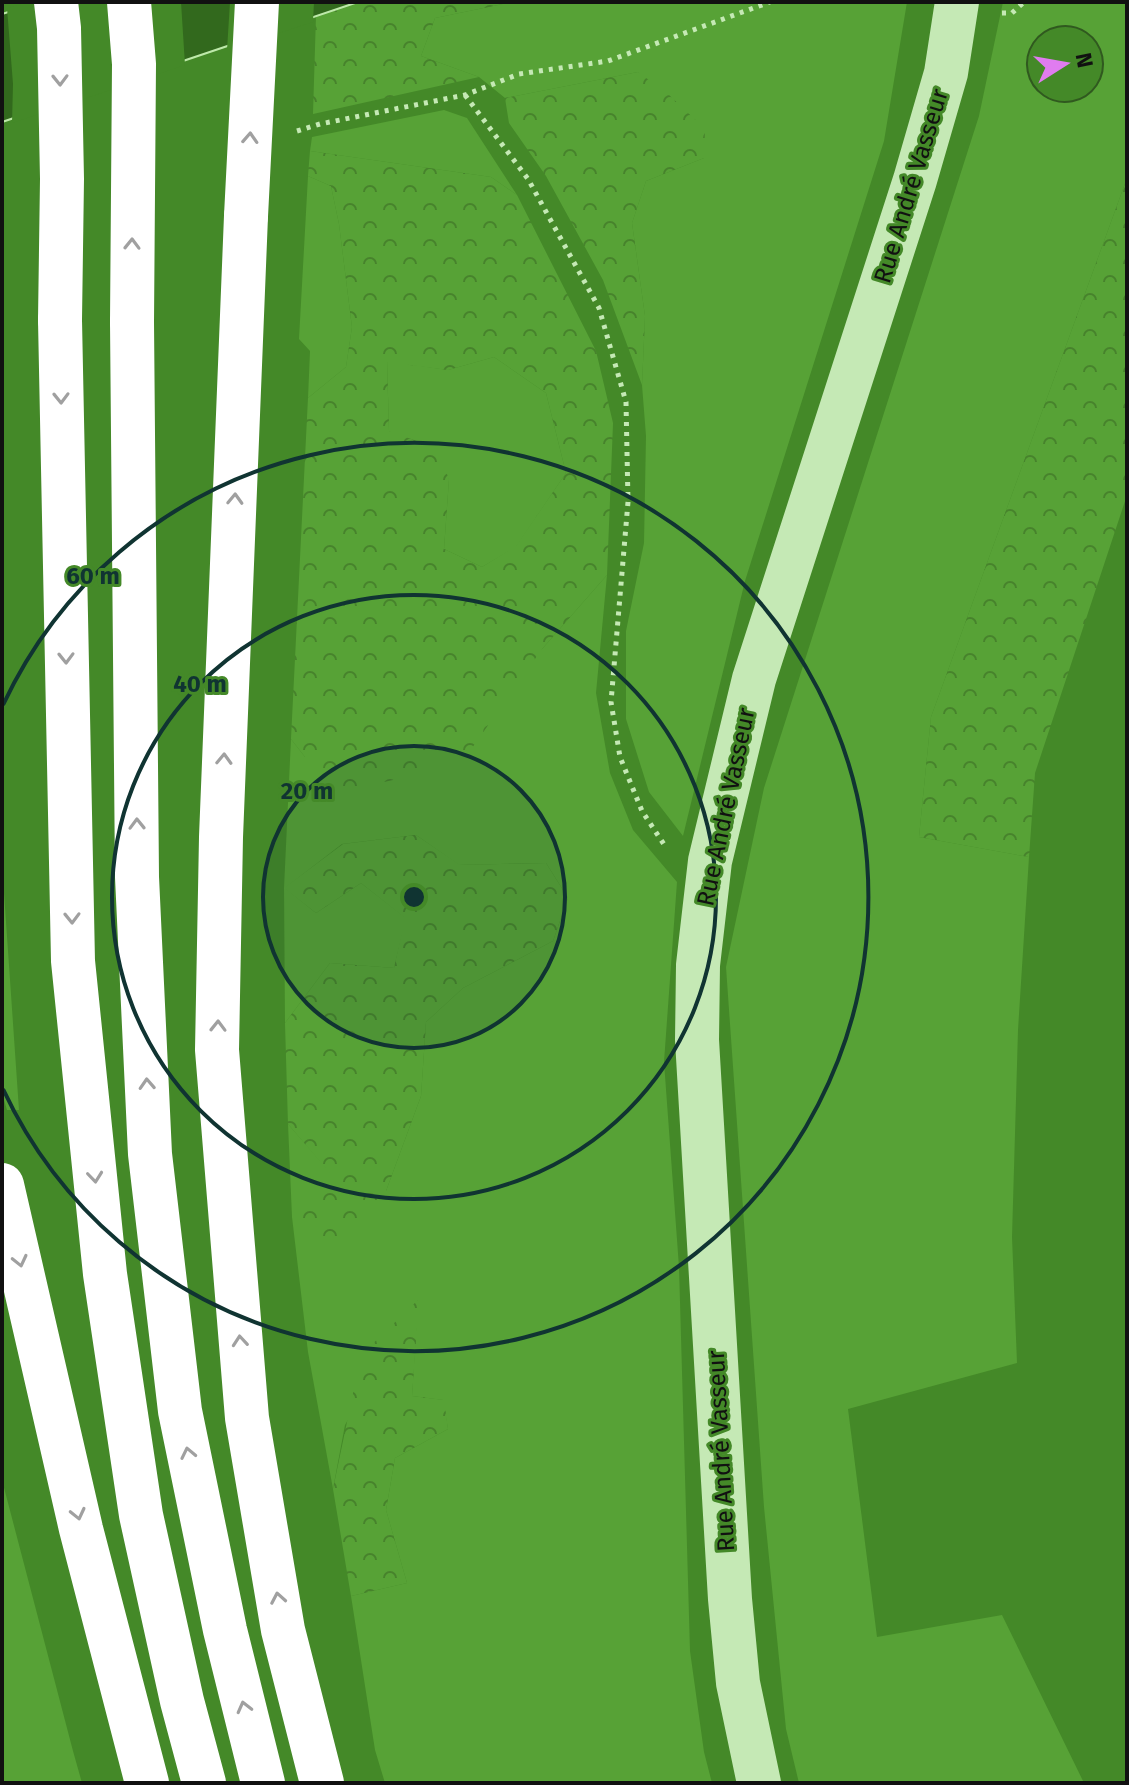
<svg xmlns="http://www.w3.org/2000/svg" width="1129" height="1785" viewBox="0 0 1129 1785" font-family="'Fira Sans',sans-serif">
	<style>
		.green { fill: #57a236; fill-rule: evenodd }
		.forest { fill: url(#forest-crowns); fill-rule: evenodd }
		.water { fill: #32691d; stroke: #bee9aa; stroke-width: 2 }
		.pier { fill: #448928 }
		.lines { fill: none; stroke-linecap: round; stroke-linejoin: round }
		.path { stroke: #c5e9b5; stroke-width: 5; stroke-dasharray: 4 6; stroke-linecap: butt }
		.minor { stroke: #c5e9b5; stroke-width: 44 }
		.highway { stroke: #fff; stroke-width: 44 }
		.highway-bridge { stroke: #fff; stroke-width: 44 }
		.oneway { stroke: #a0a0a0 }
		.ring { fill: none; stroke: #103432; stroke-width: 4 }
		.labels { text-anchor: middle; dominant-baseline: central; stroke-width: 6; stroke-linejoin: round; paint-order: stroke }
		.street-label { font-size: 24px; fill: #111; stroke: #448928 }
		.centre { fill: #103432; stroke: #448928; stroke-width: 4 }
		.ring-label { font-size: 24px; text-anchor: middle; font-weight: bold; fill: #103432; stroke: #448928; stroke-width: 6; stroke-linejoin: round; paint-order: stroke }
	</style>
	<defs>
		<pattern id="forest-crowns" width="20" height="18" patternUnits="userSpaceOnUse" patternTransform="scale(2)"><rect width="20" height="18" fill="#57a236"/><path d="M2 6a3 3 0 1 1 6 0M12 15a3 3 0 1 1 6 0" fill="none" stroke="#47832c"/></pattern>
	</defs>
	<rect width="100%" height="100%" fill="#448928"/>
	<path class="green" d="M 512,2 L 907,2 L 884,141 L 745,581 L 683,836 L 649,792 L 626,719 L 626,631 L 644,543 L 646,436 L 642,385 L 645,316 L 632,223 L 646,181 L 704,158 L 638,72 L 505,98 L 479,77 L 421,56 L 435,18 Z
		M 1003,2 L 1127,2 L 1127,178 L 931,717 L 919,837 L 1029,857 L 1018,1030 L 1012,1237 L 1017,1363 L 848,1409 L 877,1637 L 1002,1615 L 1084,1783 L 799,1783 L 786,1729 L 764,1507 L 726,967 L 764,788 L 979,116 ZM 1041,40 L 1089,40 L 1089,88 L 1041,88 Z
		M 444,110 L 467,118 L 517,195 L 491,177 L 310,151 L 312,137 Z
		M 308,176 L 331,186 L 339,224 L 352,327 L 346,367 L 308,398 L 310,351 L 299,339 Z
		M 494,357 L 546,393 L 566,473 L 516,547 L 482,567 L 444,549 L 449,479 L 389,431 L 387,361 L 448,370 Z
		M 607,575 L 596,693 L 610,773 L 633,830 L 677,882 L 664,1062 L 679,1267 L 690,1651 L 704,1752 L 712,1783 L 385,1783 L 375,1750 L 351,1596 L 407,1583 L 386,1510 L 395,1458 L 448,1429 L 443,1400 L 412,1396 L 418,1300 L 345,1425 L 333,1489 L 308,1352 L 292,1217 L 288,1124 L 335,1178 L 386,1191 L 421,1096 L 426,1022 L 463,988 L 553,941 L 568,898 L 546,863 L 459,865 L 416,835 L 342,844 L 285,888 L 316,913 L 361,883 L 406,918 L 394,968 L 330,963 L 285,1023 L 284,888 L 291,739 L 305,757 L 542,649 Z
		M 2,814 L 2,864 L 19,1110 L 7,1110 L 2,1093 Z
		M 2,1480 L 73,1751 L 82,1783 L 2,1783 Z"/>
	<path class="forest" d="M 358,2 L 512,2 L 435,18 L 421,56 L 479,77 L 313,114 L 316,16 Z
		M 638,72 L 668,94 L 705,129 L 704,158 L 646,181 L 632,223 L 645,316 L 642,385 L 603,280 L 546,176 L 509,123 L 505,98 Z
		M 310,151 L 491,177 L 517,195 L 596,351 L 613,423 L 607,575 L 542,649 L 472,748 L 411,776 L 348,790 L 305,757 L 291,739 L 308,398 L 346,367 L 352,327 L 339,224 L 331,186 L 308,176 ZM 494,357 L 546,393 L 566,473 L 516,546 L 482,567 L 444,549 L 449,479 L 436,448 L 389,431 L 387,362 L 448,370 Z
		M 1127,178 L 1127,495 L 1035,773 L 1029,857 L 919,837 L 931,717 Z
		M 416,835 L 460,865 L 546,863 L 568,898 L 553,941 L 463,988 L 426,1022 L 421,1096 L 386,1191 L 326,1250 L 304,1235 L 292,1217 L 334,1178 L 288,1124 L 285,1023 L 330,963 L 394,968 L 405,918 L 361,883 L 316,913 L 284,888 L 343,844 Z
		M 419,1299 L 412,1396 L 444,1400 L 448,1429 L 395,1458 L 386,1510 L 407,1583 L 351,1596 L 333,1489 L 361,1355 Z"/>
	<path class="water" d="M 40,2 L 358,2 L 2,122 L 2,14 Z"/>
	<path class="pier" d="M 27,2 L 181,2 L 185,65 L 12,123 L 13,84 L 7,8 Z
		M 230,2 L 314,2 L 313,22 L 227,50 Z"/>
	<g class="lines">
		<path class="path" d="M 1002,13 L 1012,13 L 1024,2
			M 465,95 L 528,179 L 599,308 L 626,402 L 628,502 L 611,702 L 620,757 L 642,811 L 665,846
			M 297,131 L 320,124 L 465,95 L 519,74 L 608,61 L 770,2"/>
		<path class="minor" d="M 759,1783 L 738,1683 L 730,1599 L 697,1040 L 698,965 L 710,861 L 754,679 L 915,180 L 946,73 L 957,2"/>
		<path class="highway" d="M 246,216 L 221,837 L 217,1050 L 247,1418 L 283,1630 L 322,1783
			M 60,320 L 73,961 L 105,1274 L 141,1515 L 182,1701 L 204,1783
			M 132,322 L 137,877 L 150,1154 L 180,1411 L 225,1630 L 263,1783
			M 2,1185 L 81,1529 L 147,1783"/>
		<path class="highway-bridge" d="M 56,2 L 59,28 L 62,179 L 60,320
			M 129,2 L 134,64 L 132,322
			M 246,216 L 257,2"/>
	</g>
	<defs><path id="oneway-chevron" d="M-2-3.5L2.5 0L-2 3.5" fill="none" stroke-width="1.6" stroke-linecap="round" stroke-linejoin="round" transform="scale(2)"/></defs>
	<g class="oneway">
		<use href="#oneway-chevron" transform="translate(60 80) rotate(89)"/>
		<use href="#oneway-chevron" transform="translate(250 138) rotate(-87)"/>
		<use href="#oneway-chevron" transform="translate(132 244) rotate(-89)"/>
		<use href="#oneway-chevron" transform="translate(61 398) rotate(89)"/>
		<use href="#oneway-chevron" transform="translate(235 499) rotate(-88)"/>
		<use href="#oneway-chevron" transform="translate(66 658) rotate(89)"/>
		<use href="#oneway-chevron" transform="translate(224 759) rotate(-88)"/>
		<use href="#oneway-chevron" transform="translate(137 824) rotate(-91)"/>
		<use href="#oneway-chevron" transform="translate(72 918) rotate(89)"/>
		<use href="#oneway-chevron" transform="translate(218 1026) rotate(-89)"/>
		<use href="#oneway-chevron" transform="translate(147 1084) rotate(-93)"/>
		<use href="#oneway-chevron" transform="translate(95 1177) rotate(84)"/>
		<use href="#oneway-chevron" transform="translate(20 1261) rotate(77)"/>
		<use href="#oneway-chevron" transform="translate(240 1341) rotate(-95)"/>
		<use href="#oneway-chevron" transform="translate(188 1453) rotate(-102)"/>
		<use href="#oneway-chevron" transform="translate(78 1514) rotate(77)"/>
		<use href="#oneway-chevron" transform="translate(278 1598) rotate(-100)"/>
		<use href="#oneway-chevron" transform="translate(244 1707) rotate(-104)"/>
	</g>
	<circle cx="414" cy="897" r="151" fill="#103432" fill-opacity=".12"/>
	<g class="ring">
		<circle cx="414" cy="897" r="151"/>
		<circle cx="414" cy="897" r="302"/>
		<path d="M3 705A454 454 0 1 1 3 1089"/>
	</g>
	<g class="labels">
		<g class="street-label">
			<text transform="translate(911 186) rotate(-73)">Rue André Vasseur</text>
			<text transform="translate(726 807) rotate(-78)">Rue André Vasseur</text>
			<text transform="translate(721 1451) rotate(-93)">Rue André Vasseur</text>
		</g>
	</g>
	<circle cx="414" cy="897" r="12" class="centre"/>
	<g class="ring-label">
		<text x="93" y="584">60 m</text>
		<text x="200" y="692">40 m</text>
		<text x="307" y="799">20 m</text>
	</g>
	<rect width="1129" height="1785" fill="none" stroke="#111111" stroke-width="8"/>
	<g transform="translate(1065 64) rotate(79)"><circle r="38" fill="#448928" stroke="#30591f" stroke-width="2"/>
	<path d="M0-6L14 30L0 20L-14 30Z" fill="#e07cf0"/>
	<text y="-12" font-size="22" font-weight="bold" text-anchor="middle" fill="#111111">N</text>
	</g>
</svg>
